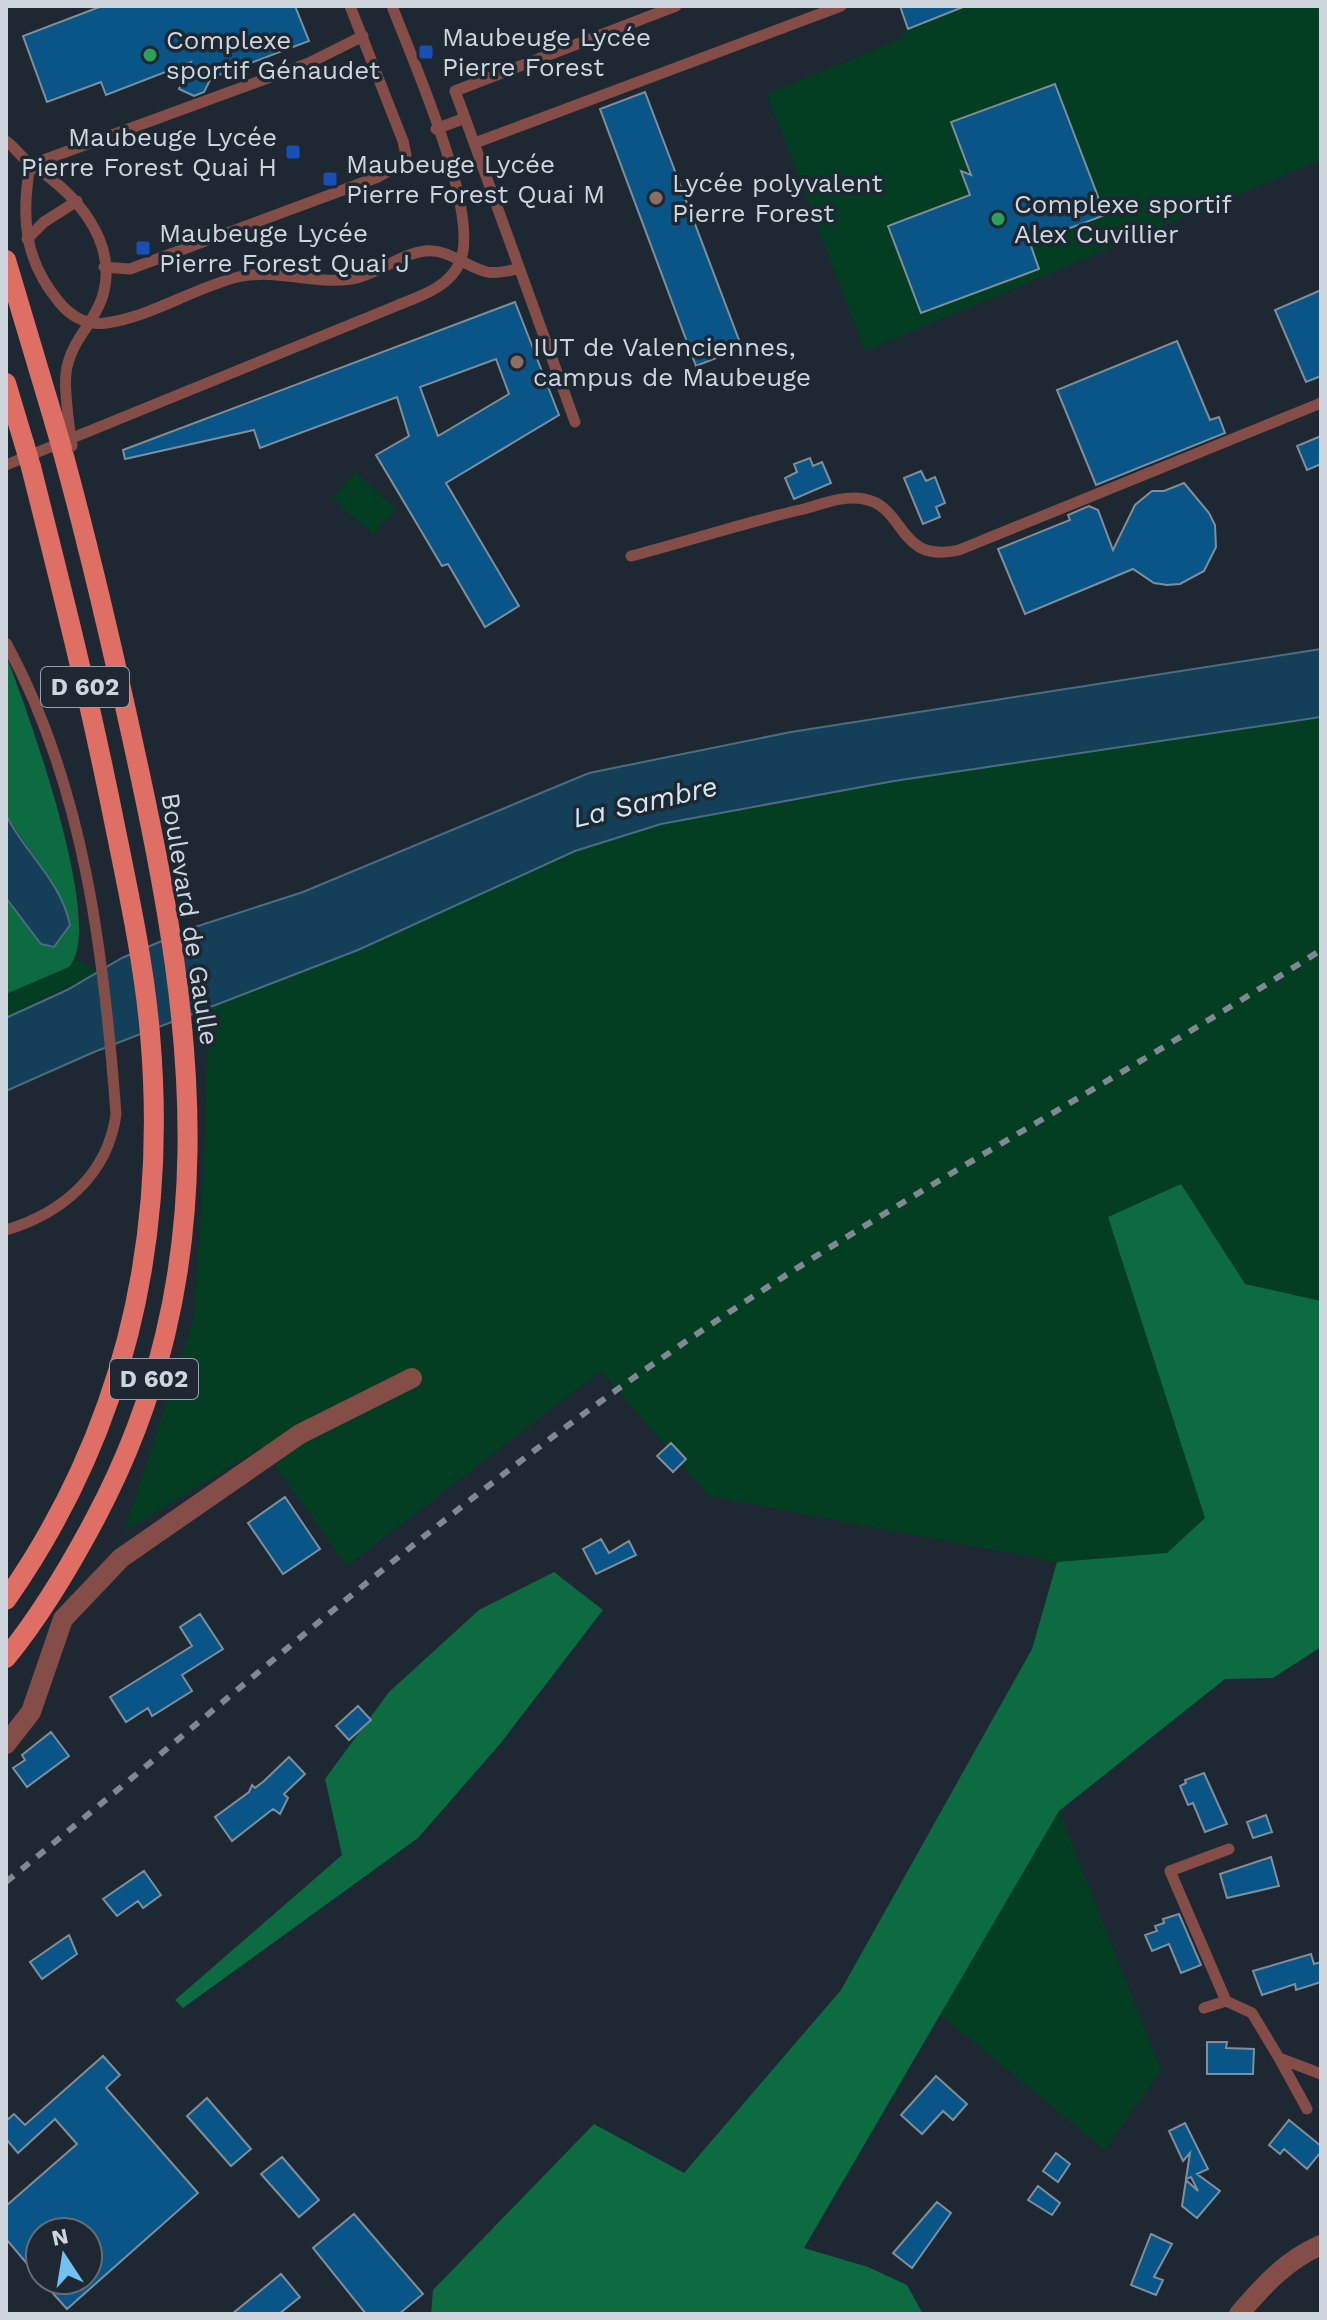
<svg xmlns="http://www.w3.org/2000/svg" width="1327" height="2320" viewBox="0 0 1327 2320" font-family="'Work Sans',sans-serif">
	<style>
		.green { fill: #033d22 }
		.forest { fill: #0c6b40 }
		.water { fill: #143f58; stroke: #4c6c80; stroke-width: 2 }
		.building { fill: #095588; stroke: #808e9a; stroke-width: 2; fill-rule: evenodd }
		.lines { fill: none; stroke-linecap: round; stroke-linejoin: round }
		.service { stroke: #844d47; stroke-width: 11 }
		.minor { stroke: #844d47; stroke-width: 20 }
		.tertiary { stroke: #844d47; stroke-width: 20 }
		.primary { stroke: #df6f64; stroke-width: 20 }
		.rail { stroke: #808991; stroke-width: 6; stroke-dasharray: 10 10; stroke-linecap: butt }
		.service-bridge { stroke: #844d47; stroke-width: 11 }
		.primary-bridge { stroke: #df6f64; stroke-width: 20 }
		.transit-dot { fill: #1a4fb4; stroke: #1d2832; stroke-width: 3 }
		.leisure-dot { fill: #2e9e5b; stroke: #1d2832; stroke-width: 3 }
		.education-dot { fill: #8d6e63; stroke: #1d2832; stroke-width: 3 }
		.labels { text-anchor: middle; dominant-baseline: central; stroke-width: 7; stroke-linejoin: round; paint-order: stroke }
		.shield { fill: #1d2832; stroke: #99a1a9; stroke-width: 2 }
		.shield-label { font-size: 24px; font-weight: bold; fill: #ced5dc }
		.poi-label { font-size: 26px; fill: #ced5dc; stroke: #1d2832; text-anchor: start }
		.street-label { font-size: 26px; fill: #ced5dc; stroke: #1d2832 }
		.water-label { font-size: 28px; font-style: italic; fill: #d4e7f4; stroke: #1d2832 }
	</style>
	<rect width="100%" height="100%" fill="#1d2832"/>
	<path class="green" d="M 967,6 L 1321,6 L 1321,160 L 865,351 L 767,94 L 899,40 L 908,29 Z
		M 355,472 L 396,509 L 373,534 L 332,498 Z
		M 1321,717 L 1321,1301 L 1245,1284 L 1181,1184 L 1108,1217 L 1205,1518 L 1167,1553 L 1057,1562 L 709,1496 L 601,1371 L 347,1566 L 262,1447 L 124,1532 L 194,1318 L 204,1164 L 208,1006 L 358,950 L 575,851 L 681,818 L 781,804 L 894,781 Z
		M 76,959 L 97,972 L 6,1018 L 6,994 L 69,967 Z
		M 1059,1811 L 1161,2070 L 1105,2150 L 939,2013 Z"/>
	<path class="forest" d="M 6,655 C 26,707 107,927 69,967 L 6,994 L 6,898 L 41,944 L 64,935 L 65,928 L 70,925 L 50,879 L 6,815 Z
		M 1181,1184 L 1245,1284 L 1321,1301 L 1321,1647 L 1273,1678 L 1225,1679 L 1059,1811 L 804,2248 L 868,2267 L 907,2285 L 923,2314 L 431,2314 L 433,2290 L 594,2124 L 684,2173 L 841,1990 L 1032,1649 L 1057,1562 L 1167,1553 L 1205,1518 L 1108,1217 Z
		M 554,1572 L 603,1610 L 500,1744 L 418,1838 L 183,2008 L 175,2000 L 342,1855 L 325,1779 L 389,1692 L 479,1610 Z"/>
	<path class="water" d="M 1321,649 L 1321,717 L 894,781 L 661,824 L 575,851 L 358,950 L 94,1052 L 6,1091 L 6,1018 L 67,990 L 122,958 L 192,928 L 303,892 L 589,773 L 791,732 Z
		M 6,815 C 25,853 61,881 70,925 L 54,947 L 41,944 L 6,898 Z"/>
	<path class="building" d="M 102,6 L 295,6 L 309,41 L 211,78 L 204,92 L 194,96 L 179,89 L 191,62 L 106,95 L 101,82 L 47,102 L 23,36 Z
		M 900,6 L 963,6 L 963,7 L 908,29 Z
		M 1055,84 L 1105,215 L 1030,243 L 1039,269 L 921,313 L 888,226 L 970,195 L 961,171 L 971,175 L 951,122 Z
		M 645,92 L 742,348 L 696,366 L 600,109 Z
		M 1321,290 L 1321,376 L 1306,382 L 1275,310 Z
		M 515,302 L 559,415 L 446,483 L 519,606 L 485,627 L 448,564 L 442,566 L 376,455 L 409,436 L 397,397 L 260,448 L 254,430 L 125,459 L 123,450 ZM 496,359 L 509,394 L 438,436 L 420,387 Z
		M 1177,341 L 1210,420 L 1219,417 L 1225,433 L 1096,485 L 1057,390 Z
		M 1321,436 L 1321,464 L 1307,470 L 1297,446 Z
		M 810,458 L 813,466 L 822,462 L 831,483 L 794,499 L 785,478 L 797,472 L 794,464 Z
		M 921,471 L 926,481 L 935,477 L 945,503 L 936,507 L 940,517 L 923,524 L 904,478 Z
		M 1184,483 L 1209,513 L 1215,525 L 1216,547 L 1204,571 L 1180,584 L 1167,585 L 1154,583 L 1133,569 L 1025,614 L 998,549 L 1070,520 L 1068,515 L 1089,506 L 1098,510 L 1113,550 L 1135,505 L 1152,491 L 1164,491 Z
		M 671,1443 L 686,1459 L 673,1472 L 657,1456 Z
		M 285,1497 L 320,1549 L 283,1574 L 248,1523 Z
		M 601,1539 L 609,1553 L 629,1541 L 636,1555 L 596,1574 L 583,1549 Z
		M 200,1614 L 223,1649 L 182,1675 L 192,1691 L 152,1716 L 148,1708 L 126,1722 L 110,1697 L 192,1646 L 180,1627 Z
		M 358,1706 L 371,1720 L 349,1740 L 336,1726 Z
		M 51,1732 L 69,1756 L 27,1787 L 13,1768 L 25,1760 L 22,1755 Z
		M 289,1757 L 305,1774 L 284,1794 L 288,1798 L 280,1814 L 273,1809 L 232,1841 L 215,1817 L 249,1792 L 252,1785 L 255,1788 L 264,1781 Z
		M 1204,1773 L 1227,1824 L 1205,1832 L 1193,1803 L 1188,1805 L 1180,1786 L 1186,1783 L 1185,1780 Z
		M 1266,1815 L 1272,1832 L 1253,1838 L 1247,1822 Z
		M 1271,1857 L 1279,1886 L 1227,1898 L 1220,1874 Z
		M 144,1871 L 161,1895 L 143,1908 L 138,1901 L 117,1916 L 103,1899 Z
		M 1179,1914 L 1201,1965 L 1181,1973 L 1169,1944 L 1152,1951 L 1145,1935 L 1157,1931 L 1155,1926 L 1164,1923 L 1163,1919 Z
		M 69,1935 L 77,1954 L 42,1979 L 30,1962 Z
		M 1311,1954 L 1314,1964 L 1321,1962 L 1321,1982 L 1296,1990 L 1295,1984 L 1262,1995 L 1253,1971 Z
		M 1207,2042 L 1227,2042 L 1226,2048 L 1254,2049 L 1253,2074 L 1207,2074 Z
		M 103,2056 L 120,2075 L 106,2088 L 198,2193 L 67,2309 L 41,2280 L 88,2280 L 88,2232 L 40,2232 L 40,2279 L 6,2239 L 6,2206 L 77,2144 L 55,2119 L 18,2153 L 6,2139 L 6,2121 L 14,2114 L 25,2125 Z
		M 936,2076 L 967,2104 L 953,2120 L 943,2111 L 922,2134 L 901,2115 Z
		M 207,2098 L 251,2149 L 231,2166 L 187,2116 Z
		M 1289,2120 L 1321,2146 L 1321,2152 L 1307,2169 L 1284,2149 L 1280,2154 L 1269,2145 Z
		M 1185,2123 L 1208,2169 L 1197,2174 L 1220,2191 L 1197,2218 L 1182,2206 L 1186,2180 L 1198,2191 L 1191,2177 L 1186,2179 L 1190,2153 L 1183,2161 L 1169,2131 Z
		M 1056,2153 L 1070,2164 L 1058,2182 L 1043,2171 Z
		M 282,2157 L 319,2200 L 299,2217 L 261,2174 Z
		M 1038,2186 L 1060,2203 L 1052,2215 L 1028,2200 Z
		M 937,2202 L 951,2213 L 912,2268 L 893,2253 Z
		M 354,2214 L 423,2294 L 399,2314 L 366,2314 L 313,2248 Z
		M 1151,2234 L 1172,2244 L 1154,2277 L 1163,2280 L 1156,2295 L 1131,2285 Z
		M 281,2274 L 300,2297 L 279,2314 L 232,2314 Z"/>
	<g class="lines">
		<path class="service" d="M 465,118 L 455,91 L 676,6
			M 436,129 L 465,118 L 575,422
			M 6,141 C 16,148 23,160 33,166 C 75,193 120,242 102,298 C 94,322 74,339 68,363 C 63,380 67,401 68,418
			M 475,143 L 841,6
			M 30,165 C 21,218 24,260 59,302 C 70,316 87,326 106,323 C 151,317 193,288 238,277 C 278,268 312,285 352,279 C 377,275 399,254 425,251 C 447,248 466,267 487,272 C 496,274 508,271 517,269
			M 30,165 L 309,63 L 363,36
			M 27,239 L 44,222 L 77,201
			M 104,267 L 130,269 L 378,177 L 402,164 L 406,155 L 403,141 L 350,6
			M 6,465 L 396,306 C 420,296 449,288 460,262 C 481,213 412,59 392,6
			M 631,556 C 689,541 746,522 804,509 C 822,504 844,495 864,499 C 907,507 896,564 959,550 L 1321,403
			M 6,643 C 84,786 104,953 116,1114 C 108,1174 63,1213 6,1230
			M 1229,1849 L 1170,1871 L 1226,2001 L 1252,2013 L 1279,2058 L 1321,2074
			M 1204,2008 L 1226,2001
			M 1279,2058 L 1307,2109"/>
		<path class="minor" d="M 6,1744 L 31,1712 L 63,1619 L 121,1558 L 300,1434 L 412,1378"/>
		<path class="tertiary" d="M 1239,2314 C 1263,2286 1286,2260 1321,2245"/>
		<path class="primary" d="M 6,260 L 54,421
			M 6,383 L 24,443
			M 6,1600 C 125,1430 168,1240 150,1034 C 144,964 129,895 115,826 C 91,705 61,586 31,467
			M 6,1658 C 41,1615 69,1568 95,1519 C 226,1273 196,1032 139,770 C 116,663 91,555 62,449"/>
		<path class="rail" d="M 6,1882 C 226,1703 438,1512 672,1351 C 881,1206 1107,1087 1321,950"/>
		<path class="service-bridge" d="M 68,418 L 72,446"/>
		<path class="primary-bridge" d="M 54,421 L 62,449
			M 24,443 L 31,467"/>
	</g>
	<g class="transit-dot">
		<rect x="418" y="44" width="16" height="16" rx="4"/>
		<rect x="285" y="144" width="16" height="16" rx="4"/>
		<rect x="322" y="171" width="16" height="16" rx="4"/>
		<rect x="135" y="240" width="16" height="16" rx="4"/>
	</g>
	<g class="leisure-dot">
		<circle cx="150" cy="55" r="8"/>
		<circle cx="998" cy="219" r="8"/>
	</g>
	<g class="education-dot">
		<circle cx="656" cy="198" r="8"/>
		<circle cx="517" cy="362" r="8"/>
	</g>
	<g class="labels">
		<g class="shield">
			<rect x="41" y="667" width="88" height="40" rx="6"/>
			<rect x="110" y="1359" width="88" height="40" rx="6"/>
		</g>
		<g class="shield-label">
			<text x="85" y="687">D 602</text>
			<text x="154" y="1379">D 602</text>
		</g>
		<g class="poi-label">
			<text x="442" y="37">Maubeuge Lycée<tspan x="442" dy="30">Pierre Forest</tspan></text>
			<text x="166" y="40">Complexe<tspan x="166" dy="30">sportif Génaudet</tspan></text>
			<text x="277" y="137" text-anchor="end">Maubeuge Lycée<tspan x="277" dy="30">Pierre Forest Quai H</tspan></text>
			<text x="346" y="164">Maubeuge Lycée<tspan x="346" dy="30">Pierre Forest Quai M</tspan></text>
			<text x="672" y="183">Lycée polyvalent<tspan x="672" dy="30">Pierre Forest</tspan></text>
			<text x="1014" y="204">Complexe sportif<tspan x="1014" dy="30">Alex Cuvillier</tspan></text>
			<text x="159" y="233">Maubeuge Lycée<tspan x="159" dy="30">Pierre Forest Quai J</tspan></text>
			<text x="533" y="347">IUT de Valenciennes,<tspan x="533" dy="30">campus de Maubeuge</tspan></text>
		</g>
		<g class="street-label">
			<text transform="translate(190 919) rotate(81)">Boulevard de Gaulle</text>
		</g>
		<g class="water-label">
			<text transform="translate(645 802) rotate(-13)">La Sambre</text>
		</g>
	</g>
	<rect width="1327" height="2320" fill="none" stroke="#ced5dc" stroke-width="16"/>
	<g transform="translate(64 2256) rotate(348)"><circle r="38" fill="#1d2832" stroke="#646d76" stroke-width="2"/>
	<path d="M0-6L14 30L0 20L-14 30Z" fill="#72c1f5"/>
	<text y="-12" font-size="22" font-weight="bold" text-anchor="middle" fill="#ced5dc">N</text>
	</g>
</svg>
